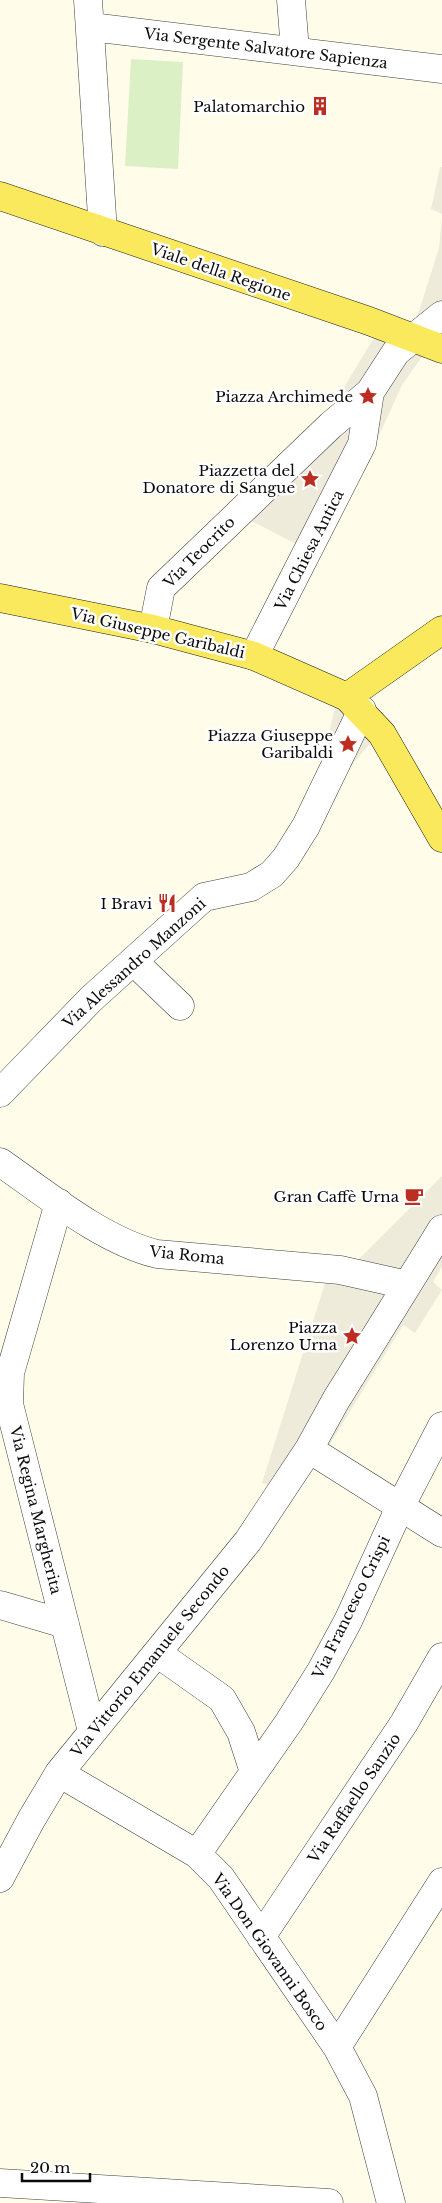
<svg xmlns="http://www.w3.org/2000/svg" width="442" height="2203" viewBox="0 0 442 2203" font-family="'Libre Baskerville',serif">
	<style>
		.pitch { fill: #dcf0c5 }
		.plaza { fill: #eeebda }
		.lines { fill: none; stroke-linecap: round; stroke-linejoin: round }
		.minor-casing { stroke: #3e3e3e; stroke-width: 29 }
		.major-casing { stroke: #1c1c1c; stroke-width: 29 }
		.minor { stroke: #fff; stroke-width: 28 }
		.major { stroke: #fbe95d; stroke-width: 28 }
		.labels { text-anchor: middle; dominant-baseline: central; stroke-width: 5; stroke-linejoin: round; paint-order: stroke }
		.street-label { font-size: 15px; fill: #0b0b0b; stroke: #fff }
		.poi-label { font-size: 15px; fill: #0b0b0b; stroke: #fff; text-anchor: end }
	</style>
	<rect width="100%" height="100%" fill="#fffde9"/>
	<path class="pitch" d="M 131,59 L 183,62 L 178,169 L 125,166 Z"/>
	<path class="plaza" d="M 440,167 L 442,167 L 442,214 L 431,209 Z
		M 442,218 L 442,337 L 431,344 L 402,385 L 373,449 L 296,544 L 238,514 L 332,407 L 381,326 L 408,335 L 420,308 L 439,248 Z
		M 347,697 L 372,741 L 347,771 L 319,777 L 334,711 Z
		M 442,1176 L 442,1267 L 433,1282 L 442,1290 L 415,1333 L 403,1325 L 322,1457 L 282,1490 L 262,1483 L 327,1277 L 355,1263 Z"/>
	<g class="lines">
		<g class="minor-casing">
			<path id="minor" d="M 88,0 L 103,232
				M 291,0 L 295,50
				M 91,27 L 442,69
				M 153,629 L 161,588 L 331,425 L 370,392 L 396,352 L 442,315
				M 254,656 L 362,444 L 370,392
				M 133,961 L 180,1006
				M 0,1093 L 91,999 L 204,897 L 251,887 L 272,874 L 286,858 L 306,826 L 362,710
				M 0,1162 C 46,1194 103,1241 157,1254 L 340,1270 L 407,1285
				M 59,1203 L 10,1373 L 9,1404 L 92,1731
				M 309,1449 L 442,1533
				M 0,1605 L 65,1624
				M 157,1653 L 222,1699 L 241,1732 L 254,1772
				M 59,1773 L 197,1854 L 221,1878 L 337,2047 L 363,2096 L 391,2203
				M 197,1854 L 289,1722 L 321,1671 L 348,1621 L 400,1507 L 442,1426
				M 0,1878 L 31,1820 L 59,1773 L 248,1541 L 309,1449 L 336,1400 L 442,1229
				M 261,1937 L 404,1723 L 442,1657
				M 337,2047 L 442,1882
				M 0,2183 L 329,2203"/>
		</g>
		<g class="major-casing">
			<path id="major" d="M 0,196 L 369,321 L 442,349
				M 0,598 L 153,629 L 254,656 L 347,697 L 382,734 L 442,838
				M 347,697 L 442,630"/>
		</g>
		<use href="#minor" class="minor"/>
		<use href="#major" class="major"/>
	</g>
	<defs>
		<g id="building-bare" transform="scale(1.5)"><path d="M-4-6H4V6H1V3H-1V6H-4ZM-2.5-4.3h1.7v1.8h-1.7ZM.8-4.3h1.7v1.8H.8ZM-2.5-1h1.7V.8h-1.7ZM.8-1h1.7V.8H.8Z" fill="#bd2e22" stroke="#fff" stroke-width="2.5" paint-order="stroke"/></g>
		<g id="sight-bare" transform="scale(1.5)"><path d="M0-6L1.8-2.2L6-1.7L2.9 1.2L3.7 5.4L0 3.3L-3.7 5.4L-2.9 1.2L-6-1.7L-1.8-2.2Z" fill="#bd2e22" stroke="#fff" stroke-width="2.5" paint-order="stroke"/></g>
		<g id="restaurant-bare" transform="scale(1.5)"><path d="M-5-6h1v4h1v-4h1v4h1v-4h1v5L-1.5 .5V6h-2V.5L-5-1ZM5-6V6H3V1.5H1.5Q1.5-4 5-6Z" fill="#bd2e22" stroke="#fff" stroke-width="2.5" paint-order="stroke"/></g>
		<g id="cafe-bare" transform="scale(1.5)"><path d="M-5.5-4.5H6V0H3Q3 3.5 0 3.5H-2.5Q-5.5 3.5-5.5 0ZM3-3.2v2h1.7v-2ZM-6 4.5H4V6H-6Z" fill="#bd2e22" stroke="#fff" stroke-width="2.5" paint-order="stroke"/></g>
	</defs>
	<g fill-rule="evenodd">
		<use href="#building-bare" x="320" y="106"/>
		<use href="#sight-bare" x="368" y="396"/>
		<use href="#sight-bare" x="310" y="479"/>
		<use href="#sight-bare" x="348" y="744"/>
		<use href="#restaurant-bare" x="167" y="903"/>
		<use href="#cafe-bare" x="414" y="1196"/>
		<use href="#sight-bare" x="352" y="1336"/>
	</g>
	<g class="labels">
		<g class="street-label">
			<text transform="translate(266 48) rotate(7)">Via Sergente Salvatore Sapienza</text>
			<text transform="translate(221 272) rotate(19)">Viale della Regione</text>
			<text transform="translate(309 550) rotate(-63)">Via Chiesa Antica</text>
			<text transform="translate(199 552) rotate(-45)">Via Teocrito</text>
			<text transform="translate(158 633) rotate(13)">Via Giuseppe Garibaldi</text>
			<text transform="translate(134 963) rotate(-42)">Via Alessandro Manzoni</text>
			<text transform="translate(187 1255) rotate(6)">Via Roma</text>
			<text transform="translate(36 1510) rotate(76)">Via Regina Margherita</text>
			<text transform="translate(351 1607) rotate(-64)">Via Francesco Crispi</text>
			<text transform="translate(150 1661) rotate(-51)">Via Vittorio Emanuele Secondo</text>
			<text transform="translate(354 1798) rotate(-56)">Via Raffaello Sanzio</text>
			<text transform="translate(270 1952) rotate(55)">Via Don Giovanni Bosco</text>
		</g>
		<g class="poi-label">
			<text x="305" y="106">Palatomarchio</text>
			<text x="353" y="396">Piazza Archimede</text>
			<text x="295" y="470">Piazzetta del<tspan x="295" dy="17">Donatore di Sangue</tspan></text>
			<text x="333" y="735">Piazza Giuseppe<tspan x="333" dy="17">Garibaldi</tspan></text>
			<text x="152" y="903">I Bravi</text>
			<text x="399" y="1196">Gran Caffè Urna</text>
			<text x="337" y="1327">Piazza<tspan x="337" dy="17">Lorenzo Urna</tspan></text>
		</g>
	</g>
	<path d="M22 2173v8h68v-8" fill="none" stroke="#0b0b0b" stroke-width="2.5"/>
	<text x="30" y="2173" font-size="15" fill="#0b0b0b" stroke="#ffffff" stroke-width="4" paint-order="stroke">20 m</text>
</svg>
